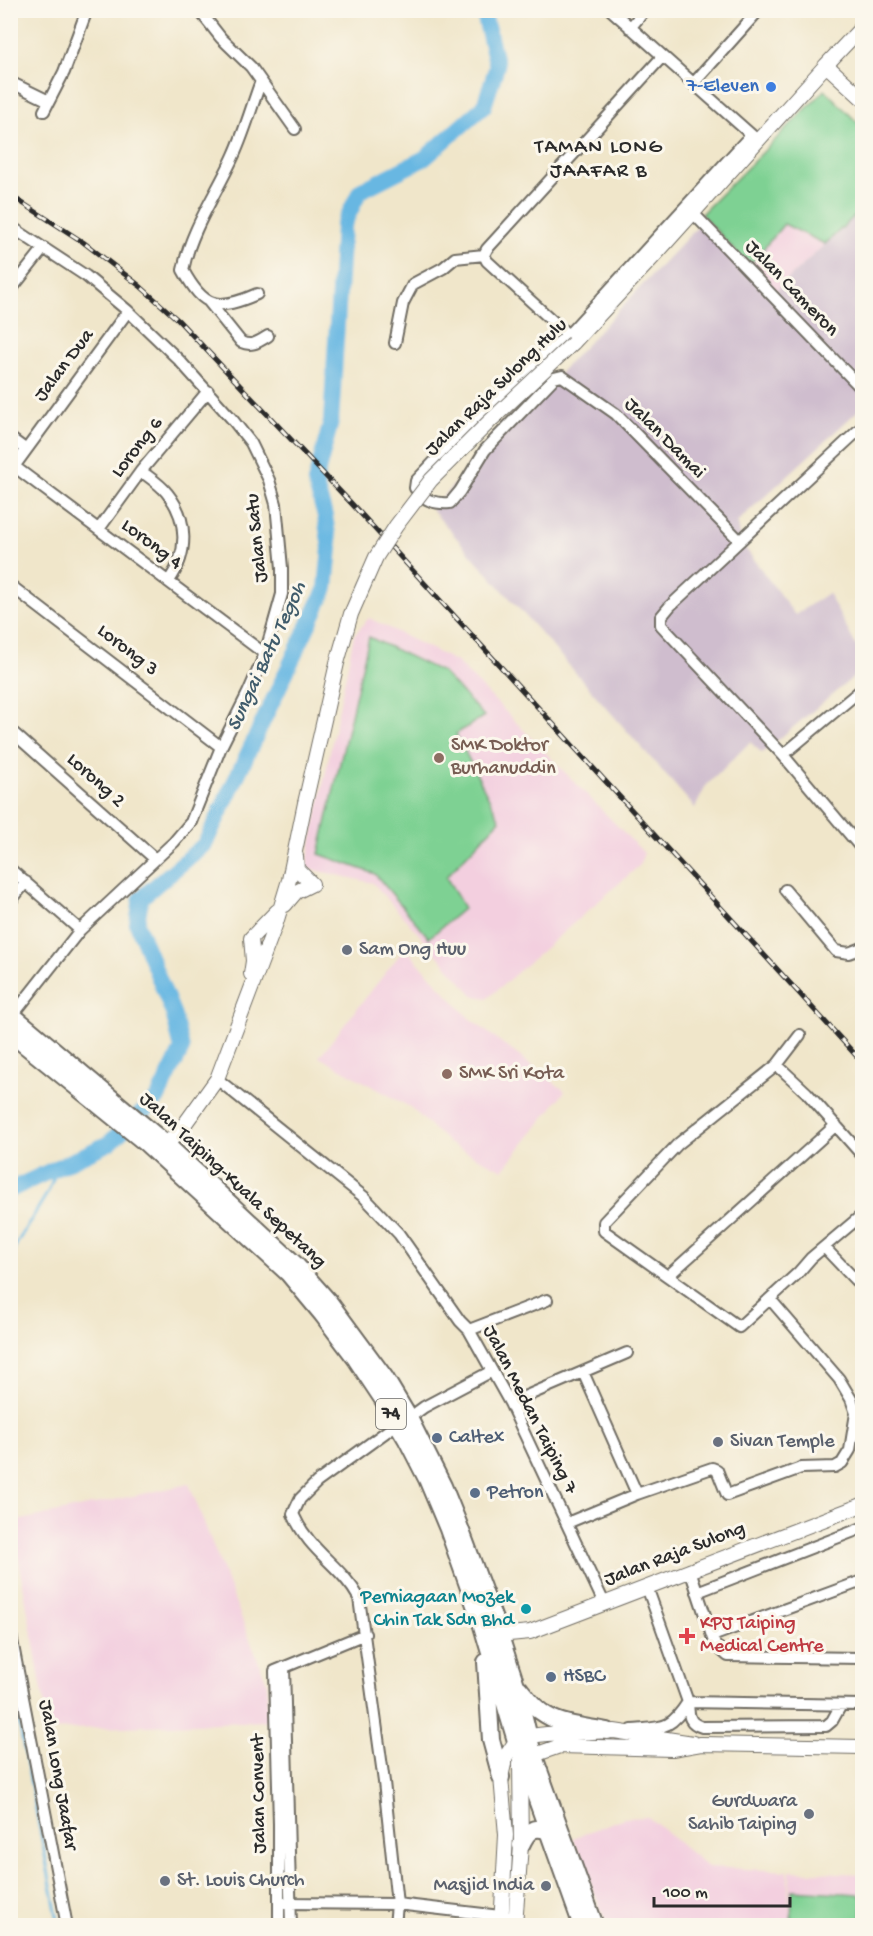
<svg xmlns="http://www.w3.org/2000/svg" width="873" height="1936" viewBox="0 0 873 1936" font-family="'Gochi Hand',sans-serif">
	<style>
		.built { fill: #f3cfdf }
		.industrial { fill: #cfbdce }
		.green { fill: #7ed193; stroke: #547e5f; stroke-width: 1.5 }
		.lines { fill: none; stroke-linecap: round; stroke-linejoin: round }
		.stream { stroke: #68b7e2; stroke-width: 3 }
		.river { stroke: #68b7e2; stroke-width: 16 }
		.street-casing { stroke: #706c63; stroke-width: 14 }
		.secondary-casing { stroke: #706c63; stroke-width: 16 }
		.primary-casing { stroke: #706c63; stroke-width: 20 }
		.street { stroke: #fff; stroke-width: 10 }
		.secondary { stroke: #fff; stroke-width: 14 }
		.primary { stroke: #fff; stroke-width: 16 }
		.rail-casing { stroke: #2b2b2b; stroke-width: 5 }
		.rail { stroke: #fbf7ec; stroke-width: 3; stroke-dasharray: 9; stroke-linecap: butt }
		.secondary-bridge-casing { stroke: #706c63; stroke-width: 16; stroke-linecap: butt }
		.secondary-bridge { stroke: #fff; stroke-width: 14 }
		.shop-dot { fill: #3f7fe0; stroke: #fbf7ec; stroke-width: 2 }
		.education-dot { fill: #8d6e63; stroke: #fbf7ec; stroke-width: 2 }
		.worship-dot { fill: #6b7280; stroke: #fbf7ec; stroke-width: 2 }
		.service-dot { fill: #5c6f8a; stroke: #fbf7ec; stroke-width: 2 }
		.culture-dot { fill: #0f9aa8; stroke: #fbf7ec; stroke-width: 2 }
		.health-dot { fill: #e0444e; stroke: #fbf7ec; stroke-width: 2 }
		.labels { text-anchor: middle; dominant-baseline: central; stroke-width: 6; stroke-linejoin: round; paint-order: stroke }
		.shield { fill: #fbf7ec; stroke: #696865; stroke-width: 1.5 }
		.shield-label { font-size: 18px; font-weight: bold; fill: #2b2b2b }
		.shop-label { font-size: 20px; fill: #366cbe; stroke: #fbf7ec; text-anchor: end }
		.street-label { font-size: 20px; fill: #2b2b2b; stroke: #fbf7ec }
		.education-label { font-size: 20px; fill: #785e54; stroke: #fbf7ec; text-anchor: start }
		.worship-label { font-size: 20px; fill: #5b616d; stroke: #fbf7ec; text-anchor: start }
		.service-label { font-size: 20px; fill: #4e5e75; stroke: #fbf7ec; text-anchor: start }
		.culture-label { font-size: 20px; fill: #0d838f; stroke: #fbf7ec; text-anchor: end }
		.health-label { font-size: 20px; fill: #be3a42; stroke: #fbf7ec; text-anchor: start }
		.neighbourhood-label { font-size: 21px; letter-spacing: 1.5px; fill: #2b2b2b; stroke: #fbf7ec }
		.water-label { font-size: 21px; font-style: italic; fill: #405c6b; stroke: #fbf7ec }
	</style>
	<rect width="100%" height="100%" fill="#fbf7ec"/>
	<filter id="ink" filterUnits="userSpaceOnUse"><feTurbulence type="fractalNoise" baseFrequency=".0167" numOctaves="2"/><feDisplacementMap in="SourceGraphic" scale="12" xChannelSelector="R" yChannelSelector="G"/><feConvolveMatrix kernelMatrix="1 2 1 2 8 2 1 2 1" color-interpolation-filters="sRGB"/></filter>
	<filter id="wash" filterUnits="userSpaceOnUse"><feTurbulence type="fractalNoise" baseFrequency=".008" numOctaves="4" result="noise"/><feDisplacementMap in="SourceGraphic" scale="24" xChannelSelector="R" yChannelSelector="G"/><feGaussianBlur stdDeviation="1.35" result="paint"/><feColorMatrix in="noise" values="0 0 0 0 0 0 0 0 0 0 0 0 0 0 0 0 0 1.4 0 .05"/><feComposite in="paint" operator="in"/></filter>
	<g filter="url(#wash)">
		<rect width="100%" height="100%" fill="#f0e6ca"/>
		<path class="built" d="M 784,224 L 825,244 L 775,291 L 749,266 Z
			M 369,618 L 457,662 L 644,853 L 639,866 L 488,998 L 474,996 L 373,883 L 306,868 L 354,635 Z
			M 405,948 L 469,1018 L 565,1091 L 503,1170 L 450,1144 L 410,1107 L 319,1057 Z
			M 189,1484 L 267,1683 L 267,1721 L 49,1730 L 12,1522 Z
			M 648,1817 L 708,1867 L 788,1871 L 788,1916 L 790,1871 L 862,1874 L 862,1925 L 607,1925 L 573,1838 L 624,1818 Z"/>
		<path class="industrial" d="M 862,209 L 862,407 L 737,522 L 740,541 L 795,615 L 828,593 L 862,657 L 862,670 L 762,753 L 750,742 L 706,786 L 695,808 L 431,509 L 701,223 L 771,295 Z"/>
		<path class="green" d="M 825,90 L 862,127 L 862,209 L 825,244 L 784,224 L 749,266 L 701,214 Z
			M 369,637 L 442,672 L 484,716 L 456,734 L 500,820 L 446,877 L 464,908 L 429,938 L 375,874 L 319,854 Z
			M 792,1890 L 859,1894 L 862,1899 L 862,1925 L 791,1925 Z"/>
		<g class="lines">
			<path class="stream" d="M 10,1259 L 17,1243 L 48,1192 L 58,1167
				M 10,1678 L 59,1926"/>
			<path class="river" d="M 10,1190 L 109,1143 L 157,1099 L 182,1049 L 173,1013 L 137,924 L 141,898 L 205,844 L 326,588 L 330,548 L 325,516 L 315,482 L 331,422 L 343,226 L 360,191 L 425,158 L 484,106 L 497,66 L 483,10"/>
		</g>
	</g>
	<g filter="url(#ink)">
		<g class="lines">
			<g class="street-casing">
				<path id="street" d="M 199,10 L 221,38 L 251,67 L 295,129
					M 611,10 L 756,139
					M 630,28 L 645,10
					M 10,82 L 49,101
					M 693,84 L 759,10
					M 44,111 L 64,72 L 87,10
					M 693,213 L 862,389
					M 10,226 L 86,276 L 128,311 L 179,360 L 232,419 L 251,443 L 269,480 L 276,504 L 282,568 L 282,594 L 265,654 L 248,693 L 221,747 L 191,822 L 174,842 L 80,930 L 13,1015
					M 10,291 L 44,248
					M 257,294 C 218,311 204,309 183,270 C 191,229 217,193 234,155 C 245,131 252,105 261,81
					M 209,302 L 241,342 C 252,347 258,342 268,336
					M 568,335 L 487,261 L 484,255 L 487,249 L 662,57
					M 395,343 L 403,303 L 413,284 L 443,268 L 455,258 L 484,255
					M 862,427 L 670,606 L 661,617 L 661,625 L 783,755 L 862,849
					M 10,438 L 25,449
					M 15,467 L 265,654
					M 141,471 C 150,478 160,484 167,493 C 189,520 188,554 169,581
					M 10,472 L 128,311
					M 99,529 L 141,471 L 208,391
					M 740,541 L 616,414 L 562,376 L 554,378 L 485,450 L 460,491 L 450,503 C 435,504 424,501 415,488 L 416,481 L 452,443 L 545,353 L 568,335 L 751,135
					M 10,585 L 221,747
					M 10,730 L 155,859
					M 783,755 L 862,689
					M 10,869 L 80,930
					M 785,890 L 836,951 L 849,953 L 862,948
					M 10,902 L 26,882
					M 800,1035 L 777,1065 L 678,1144 L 604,1222 L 604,1231 L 739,1327 L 798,1273 L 811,1258 L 862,1215
					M 777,1065 L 807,1093 L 862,1155
					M 217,1079 L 364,1197 L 399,1234 L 460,1321 L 469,1330 L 510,1403 L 604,1603
					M 824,1247 L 862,1287
					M 668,1276 L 836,1125
					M 469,1330 L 547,1300
					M 583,1372 L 637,1494
					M 510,1403 L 627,1353
					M 409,1418 L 424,1407 L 492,1371
					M 567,1523 L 637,1494 L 712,1468 L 717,1470 L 727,1495 L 801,1468 L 835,1467 L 842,1463 L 850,1450 L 856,1413 L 851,1399 L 839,1379 L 770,1299
					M 690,1570 L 715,1645 L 728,1656 L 862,1658
					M 697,1592 L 862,1528
					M 10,1630 L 67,1926
					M 712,1636 L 862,1581
					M 284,1667 L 291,1926
					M 841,1705 L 832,1721 L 826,1726 L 702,1727 C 688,1723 689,1715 688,1702 L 862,1705
					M 632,1730 C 664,1727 670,1730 688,1702 L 647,1587
					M 285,1903 L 397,1904 L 509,1917
					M 279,1926 L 279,1824 L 275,1671 L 365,1634
					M 395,1926 L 397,1904 L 384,1782 L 359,1598 C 340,1564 310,1553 293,1514 L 300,1499 L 317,1482 L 397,1424"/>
			</g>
			<g class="secondary-casing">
				<path id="secondary" d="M 826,65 L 862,98
					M 573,343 L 655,255 L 826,65 L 862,27
					M 285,905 L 296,892 L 312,884 L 297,869 L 296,856
					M 251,974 L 253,961 L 251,938 L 277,911
					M 161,1151 L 184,1125 L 217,1079 L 276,923 L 289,880 L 305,803
					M 499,1633 L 509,1634 L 530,1632 L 862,1505
					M 501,1926 L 506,1835 L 501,1777 L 506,1756 L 516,1741 L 529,1736 L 547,1734 L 614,1731 L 693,1743
					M 515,1926 L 521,1845 L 520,1763 L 523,1759 L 560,1746 L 672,1749 L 701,1744 L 862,1747"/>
			</g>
			<g class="primary-casing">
				<path id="primary" d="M 10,1013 L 167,1145 L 296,1265 L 329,1302 L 385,1378 L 409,1418 L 443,1486 L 458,1523 L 499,1633 L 516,1685 L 533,1754 L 595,1926
					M 10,1033 L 147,1144 L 288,1273 L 322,1314 L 356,1359 L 382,1398 L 407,1440 L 427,1479 L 448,1529 L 480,1619 L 516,1741 L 582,1926
					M 486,1662 L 491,1740 L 501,1777
					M 519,1688 C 527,1698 535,1709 546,1715 C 564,1726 588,1727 607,1731
					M 521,1845 C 527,1832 533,1825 547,1831"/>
			</g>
			<use href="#street" class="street"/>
			<use href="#secondary" class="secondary"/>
			<use href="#primary" class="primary"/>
			<g class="rail-casing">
				<path id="rail" d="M 10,195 L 83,242 L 140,286 L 178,320 L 352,504 L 862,1062"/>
			</g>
			<use href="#rail" class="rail"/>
			<g class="secondary-bridge-casing">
				<path id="secondary-bridge" d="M 305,803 L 337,663 L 351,614 L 376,557 L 396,526 L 431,480 L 489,422 L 573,343"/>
			</g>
			<use href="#secondary-bridge" class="secondary-bridge"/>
		</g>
	</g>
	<circle class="shop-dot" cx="771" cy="87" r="6"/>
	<g class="education-dot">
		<circle cx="439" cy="758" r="6"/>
		<circle cx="447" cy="1074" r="6"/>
	</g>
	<g class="worship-dot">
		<circle cx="347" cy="950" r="6"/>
		<circle cx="718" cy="1442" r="6"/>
		<circle cx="809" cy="1814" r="6"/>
		<circle cx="165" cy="1881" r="6"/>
		<circle cx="546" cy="1886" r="6"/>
	</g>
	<g class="service-dot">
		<circle cx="437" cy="1438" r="6"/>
		<circle cx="475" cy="1493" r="6"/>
		<circle cx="551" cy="1677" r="6"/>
	</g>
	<circle class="culture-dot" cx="526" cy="1609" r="6"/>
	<path class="health-dot" d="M684 1627h6v6h6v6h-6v6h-6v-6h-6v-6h6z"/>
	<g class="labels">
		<rect class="shield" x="376" y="1399" width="30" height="30" rx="4.5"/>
		<g class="shield-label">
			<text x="391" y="1414">74</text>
		</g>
		<g class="shop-label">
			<text x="759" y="87">7-Eleven</text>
		</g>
		<g class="street-label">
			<text transform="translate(791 289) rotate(46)">Jalan Cameron</text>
			<text transform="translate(65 366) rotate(-53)">Jalan Dua</text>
			<text transform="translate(497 388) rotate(-44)">Jalan Raja Sulong Hulu</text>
			<text transform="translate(664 439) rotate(45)">Jalan Damai</text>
			<text transform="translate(138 448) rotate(-52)">Lorong 6</text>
			<text transform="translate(258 538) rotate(-96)">Jalan Satu</text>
			<text transform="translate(151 545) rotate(37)">Lorong 4</text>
			<text transform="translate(127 651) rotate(38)">Lorong 3</text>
			<text transform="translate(95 781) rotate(42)">Lorong 2</text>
			<text transform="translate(232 1181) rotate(43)">Jalan Taiping-Kuala Sepetang</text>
			<text transform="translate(529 1410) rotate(63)">Jalan Medan Taiping 7</text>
			<text transform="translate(675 1555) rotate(-21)">Jalan Raja Sulong</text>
			<text transform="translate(57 1775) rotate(80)">Jalan Long Jaafar</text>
			<text transform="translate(260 1794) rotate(-91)">Jalan Convent</text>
		</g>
		<g class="education-label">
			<text x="451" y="746">SMK Doktor<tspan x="451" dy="23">Burhanuddin</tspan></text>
			<text x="459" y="1074">SMK Sri Kota</text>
		</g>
		<g class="worship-label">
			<text x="359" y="950">Sam Ong Huu</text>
			<text x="730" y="1442">Sivan Temple</text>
			<text x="797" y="1802" text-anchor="end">Gurdwara<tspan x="797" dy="23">Sahib Taiping</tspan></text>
			<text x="177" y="1881">St. Louis Church</text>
			<text x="534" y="1886" text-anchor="end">Masjid India</text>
		</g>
		<g class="service-label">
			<text x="449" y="1438">Caltex</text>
			<text x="487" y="1493">Petron</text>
			<text x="563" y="1677">HSBC</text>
		</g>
		<g class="culture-label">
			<text x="514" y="1598">Perniagaan Mozek<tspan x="514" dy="23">Chin Tak Sdn Bhd</tspan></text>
		</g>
		<g class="health-label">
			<text x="700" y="1624">KPJ Taiping<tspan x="700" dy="23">Medical Centre</tspan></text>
		</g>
		<g class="neighbourhood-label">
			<text x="599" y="148">TAMAN LONG<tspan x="599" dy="24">JAAFAR B</tspan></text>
		</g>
		<g class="water-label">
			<text transform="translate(268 657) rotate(-65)">Sungai Batu Tegoh</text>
		</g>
	</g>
	<rect width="873" height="1936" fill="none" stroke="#fbf7ec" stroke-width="36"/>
	<path d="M654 1897v9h136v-9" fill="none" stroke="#2b2b2b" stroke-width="3"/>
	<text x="663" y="1897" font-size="18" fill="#2b2b2b" stroke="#fbf7ec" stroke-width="4.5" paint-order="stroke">100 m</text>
</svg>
